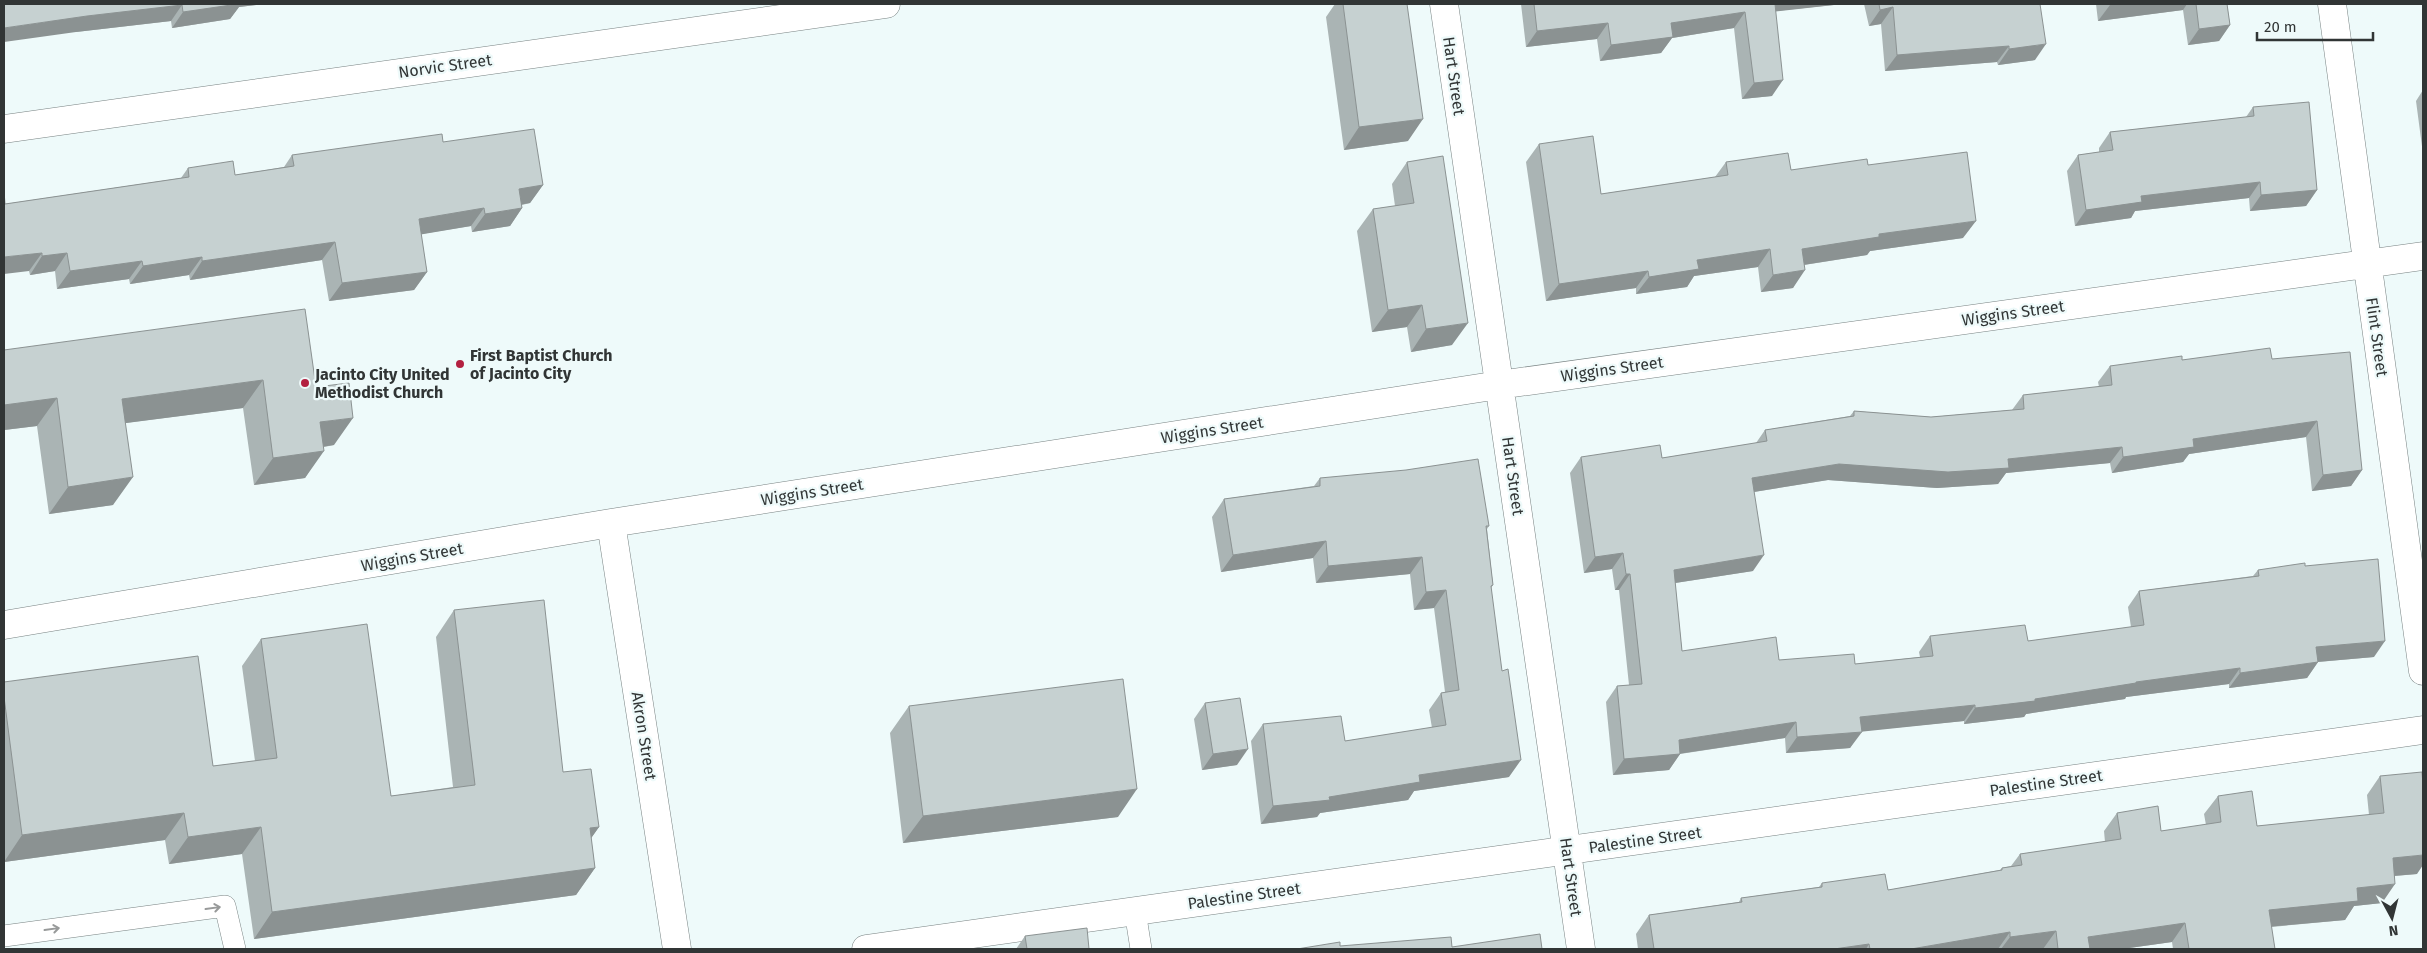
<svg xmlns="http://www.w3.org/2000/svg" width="2427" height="953" viewBox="0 0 2427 953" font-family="'Fira Sans',sans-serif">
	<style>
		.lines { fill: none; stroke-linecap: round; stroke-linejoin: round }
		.service-casing { stroke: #788282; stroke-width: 22 }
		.minor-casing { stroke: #788282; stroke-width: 29 }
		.service { stroke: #fff; stroke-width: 21 }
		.minor { stroke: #fff; stroke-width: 28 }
		.wall { fill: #aab4b4 }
		.shaded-wall { fill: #8b9292 }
		.building { fill: #c6d1d1; stroke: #8b9292 }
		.oneway { stroke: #989a9a }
		.poi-dot { fill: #b32040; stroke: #eefafa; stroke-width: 2 }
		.labels { text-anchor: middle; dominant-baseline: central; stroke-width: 4.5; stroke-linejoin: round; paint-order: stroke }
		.street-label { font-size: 16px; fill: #313535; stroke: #eefafa }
		.poi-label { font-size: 16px; font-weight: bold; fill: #313535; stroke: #eefafa; text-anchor: start }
	</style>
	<rect width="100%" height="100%" fill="#eefafa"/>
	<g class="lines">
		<g class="service-casing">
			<path id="service" d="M 1135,911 L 1141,949
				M 4,936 L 225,906 L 235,949"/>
		</g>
		<g class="minor-casing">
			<path id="minor" d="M 1444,4 L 1581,949
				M 2332,4 L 2423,671
				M 4,129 L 886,4
				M 611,523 L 677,949
				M 4,625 L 611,523 L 1499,385 L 2423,256
				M 866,949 L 2423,730"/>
		</g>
		<use href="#service" class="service"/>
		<use href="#minor" class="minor"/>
	</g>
	<path class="wall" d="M 4,4 L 264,4 L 239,7 L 230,19 L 172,28 L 171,21 L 76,32 Z
		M 1335,4 L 1407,4 L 1408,141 L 1344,150 L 1326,17 Z
		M 1521,4 L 1843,4 L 1776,11 L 1772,96 L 1742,99 L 1734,28 L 1672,38 L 1661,53 L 1600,61 L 1597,39 L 1526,47 Z
		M 1864,4 L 2040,4 L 2035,60 L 1998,65 L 1997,62 L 1885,71 L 1881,24 L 1869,26 Z
		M 2096,4 L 2227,4 L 2230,25 L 2219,41 L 2188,45 L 2183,10 L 2098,21 Z
		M 2423,90 L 2423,154 L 2416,101 Z
		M 2253,107 L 2317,190 L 2306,206 L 2250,211 L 2249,198 L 2135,211 L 2131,218 L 2075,226 L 2067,171 L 2078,155 L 2099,152 L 2099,148 L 2110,132 L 2246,117 Z
		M 443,142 L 543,185 L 530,203 L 522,205 L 522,208 L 510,226 L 472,232 L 471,226 L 421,234 L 427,272 L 414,290 L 329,301 L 322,260 L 190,280 L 189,275 L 130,284 L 129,279 L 57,289 L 55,271 L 30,275 L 29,271 L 5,204 L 181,178 L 188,168 L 235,175 L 284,167 L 292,155 Z
		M 1539,144 L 1601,194 L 1715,177 L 1726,162 L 1791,170 L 1868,165 L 1963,238 L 1870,251 L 1867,255 L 1804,265 L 1793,288 L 1761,292 L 1758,267 L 1694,276 L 1687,287 L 1636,294 L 1636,288 L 1546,301 L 1526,162 Z
		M 1407,162 L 1452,345 L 1411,352 L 1407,327 L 1372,332 L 1357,231 L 1373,209 L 1395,206 L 1392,184 Z
		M 4,350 L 316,387 L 334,445 L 324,447 L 305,478 L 254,485 L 243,408 L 125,423 L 113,505 L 49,514 L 37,426 L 4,430 Z
		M 2272,359 L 2362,470 L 2351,486 L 2312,491 L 2306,437 L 2189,454 L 2183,462 L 2112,473 L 2110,463 L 2006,473 L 1998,484 L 1937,488 L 1828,480 L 1754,492 L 1753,571 L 1675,583 L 1682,651 L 1779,660 L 1855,664 L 1920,657 L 1919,652 L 1930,636 L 2028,641 L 2131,627 L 2128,607 L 2139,591 L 2253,576 L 2258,570 L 2305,566 L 2374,657 L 2318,662 L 2307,678 L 2229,688 L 2229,684 L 2126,697 L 2125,699 L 2026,714 L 2024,717 L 1964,724 L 1964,721 L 1861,731 L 1850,748 L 1786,753 L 1785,738 L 1680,754 L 1669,770 L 1613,775 L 1606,702 L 1617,686 L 1629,685 L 1619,590 L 1615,590 L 1612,569 L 1584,573 L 1570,473 L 1581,457 L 1662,458 L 1756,443 L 1765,430 L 1850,416 L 1854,411 L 1931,417 L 2012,410 L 2023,395 L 2099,387 L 2098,382 L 2110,366 L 2182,360 Z
		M 1320,478 L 1489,526 L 1487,529 L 1493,585 L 1491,588 L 1509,777 L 1414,791 L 1408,800 L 1320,813 L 1317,817 L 1261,824 L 1251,741 L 1263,724 L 1345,741 L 1432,728 L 1429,710 L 1441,693 L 1445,692 L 1434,608 L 1414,610 L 1410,574 L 1316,583 L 1313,558 L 1221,572 L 1212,517 L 1224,499 L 1314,486 Z
		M 454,610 L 599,827 L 591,838 L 595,868 L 576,895 L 254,939 L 242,854 L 169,864 L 165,840 L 4,862 L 4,682 L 213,766 L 255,761 L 242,666 L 261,639 L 391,796 L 453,787 L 436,637 Z
		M 1205,703 L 1237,765 L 1202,770 L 1194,719 Z
		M 909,706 L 1118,817 L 903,843 L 890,733 Z
		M 2380,776 L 2417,874 L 2395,876 L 2382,903 L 2354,906 L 2345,920 L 2271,927 L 2275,949 L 2173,949 L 2172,942 L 2122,949 L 1638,949 L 1636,934 L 1649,915 L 1739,902 L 1741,898 L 1819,887 L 1822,883 L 1888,890 L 2000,870 L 2002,868 L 2011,866 L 2020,854 L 2105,842 L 2104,831 L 2117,813 L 2161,831 L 2206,825 L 2204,814 L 2218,796 L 2257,826 L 2369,815 L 2367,795 Z
		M 1025,936 L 1089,949 L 1016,949 Z"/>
	<path class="shaded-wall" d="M 231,4 L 264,4 L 239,7 L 230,19 L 172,28 L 183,12 Z
		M 1769,4 L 1843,4 L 1762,13 Z
		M 2119,4 L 2187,4 L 2183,10 L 2098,21 L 2110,5 Z
		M 182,5 L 171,21 L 76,32 L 4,42 L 4,28 L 87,16 Z
		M 1893,7 L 1881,24 L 1869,26 L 1880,10 Z
		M 1745,12 L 1734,28 L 1672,38 L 1661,53 L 1600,61 L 1611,45 L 1671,23 Z
		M 1608,23 L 1597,39 L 1526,47 L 1537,31 Z
		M 2230,25 L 2219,41 L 2188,45 L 2199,29 Z
		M 2046,44 L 2035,60 L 1998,65 L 2009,49 Z
		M 2009,46 L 1997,62 L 1885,71 L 1897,55 Z
		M 1783,80 L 1772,96 L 1742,99 L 1754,83 Z
		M 1423,119 L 1408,141 L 1344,150 L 1359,127 Z
		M 2260,182 L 2249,198 L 2135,211 L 2131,218 L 2075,226 L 2086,210 L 2141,196 Z
		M 543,185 L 530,203 L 507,207 L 519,189 Z
		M 2317,190 L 2306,206 L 2250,211 L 2261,195 Z
		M 484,208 L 471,226 L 406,237 L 419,219 Z
		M 522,208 L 510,226 L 472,232 L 485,214 Z
		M 1976,221 L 1963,238 L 1870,251 L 1867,255 L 1790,267 L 1802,249 L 1879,234 Z
		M 335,242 L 322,260 L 190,280 L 202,261 Z
		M 1770,249 L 1758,267 L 1694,276 L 1687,287 L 1636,294 L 1649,277 L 1697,260 Z
		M 42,253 L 29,271 L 4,274 L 4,257 Z
		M 67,253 L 55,271 L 30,275 L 42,256 Z
		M 202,257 L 189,275 L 130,284 L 143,266 Z
		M 142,261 L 129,279 L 57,289 L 70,271 Z
		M 1805,270 L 1793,288 L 1761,292 L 1773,275 Z
		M 1648,271 L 1636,288 L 1546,301 L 1559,284 Z
		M 427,272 L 414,290 L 329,301 L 342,283 Z
		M 1422,305 L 1407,327 L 1372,332 L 1388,310 Z
		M 1468,323 L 1452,345 L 1411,352 L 1426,329 Z
		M 263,380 L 243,408 L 103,426 L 122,399 Z
		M 57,398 L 37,426 L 4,430 L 4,405 Z
		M 353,418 L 334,445 L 301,450 L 320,422 Z
		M 2317,421 L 2306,437 L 2189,454 L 2183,462 L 2112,473 L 2123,457 L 2193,439 Z
		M 2122,447 L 2110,463 L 2006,473 L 1998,484 L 1937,488 L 1828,480 L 1741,494 L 1752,478 L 1839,464 L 2008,459 Z
		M 324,451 L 305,478 L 254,485 L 273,458 Z
		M 2362,470 L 2351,486 L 2312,491 L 2323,475 Z
		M 133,477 L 113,505 L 49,514 L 68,487 Z
		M 1326,541 L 1313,558 L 1221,572 L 1233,555 Z
		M 1623,553 L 1612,569 L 1584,573 L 1595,557 Z
		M 1764,555 L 1753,571 L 1662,585 L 1674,570 Z
		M 1422,557 L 1410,574 L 1316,583 L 1328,566 Z
		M 1626,574 L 1630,574 L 1619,590 L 1615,590 Z
		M 1446,590 L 1434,608 L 1414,610 L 1426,592 Z
		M 2385,641 L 2374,657 L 2305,663 L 2316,647 Z
		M 2318,662 L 2307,678 L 2229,688 L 2240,673 Z
		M 2240,668 L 2229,684 L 2126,697 L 2125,699 L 2026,714 L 2024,717 L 1964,724 L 1975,708 L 2136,682 Z
		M 1975,705 L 1964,721 L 1849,733 L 1860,717 Z
		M 1796,722 L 1785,738 L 1671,755 L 1680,754 L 1669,770 L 1613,775 L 1624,759 L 1679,740 Z
		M 1862,732 L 1850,748 L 1786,753 L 1797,737 Z
		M 1248,749 L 1237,765 L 1202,770 L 1213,754 Z
		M 1521,760 L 1509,777 L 1414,791 L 1408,800 L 1320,813 L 1317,817 L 1261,824 L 1273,806 L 1329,797 L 1419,775 Z
		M 1137,789 L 1118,817 L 903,843 L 923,816 Z
		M 184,813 L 165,840 L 4,862 L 22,835 Z
		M 261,827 L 242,854 L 169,864 L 188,837 Z
		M 599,827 L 580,854 L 590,828 Z
		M 2423,855 L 2423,865 L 2417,874 L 2380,877 L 2393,858 Z
		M 595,868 L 576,895 L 254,939 L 272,912 Z
		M 2395,884 L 2382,903 L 2354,906 L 2345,920 L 2256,928 L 2269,910 L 2357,888 Z
		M 2185,923 L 2172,942 L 2122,949 L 2080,949 L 2088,937 Z
		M 2056,931 L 2043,949 L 2001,949 L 2010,937 Z
		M 2010,932 L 1998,949 L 1911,949 Z
		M 1869,944 L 1866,949 L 1834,949 Z"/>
	<path class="building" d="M 4,4 L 238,4 L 183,12 L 182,5 L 87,16 L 4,28 Z
		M 1343,4 L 1407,4 L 1423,119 L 1359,127 Z
		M 1534,4 L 1775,4 L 1783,80 L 1754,83 L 1745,12 L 1671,23 L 1673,37 L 1611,45 L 1608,23 L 1537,31 Z
		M 1879,4 L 2040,4 L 2046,44 L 2009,49 L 2009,46 L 1897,55 L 1893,7 L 1880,10 Z
		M 2196,4 L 2227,4 L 2230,25 L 2199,29 Z
		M 2309,102 L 2317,190 L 2261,195 L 2260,182 L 2141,196 L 2142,202 L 2086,210 L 2078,155 L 2113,150 L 2110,132 L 2254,116 L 2253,107 Z
		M 534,129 L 543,185 L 519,189 L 522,208 L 485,214 L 484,208 L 419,219 L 427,272 L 342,283 L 335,242 L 202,261 L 202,257 L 143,266 L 142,261 L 70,271 L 67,253 L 42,256 L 42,253 L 4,257 L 4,191 L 5,204 L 189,177 L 188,168 L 233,161 L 235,175 L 294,166 L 292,155 L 442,134 L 443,142 Z
		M 1593,136 L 1601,194 L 1728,175 L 1726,162 L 1788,153 L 1791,170 L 1867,159 L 1868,165 L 1967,152 L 1976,221 L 1879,234 L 1879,237 L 1802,249 L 1805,270 L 1773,275 L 1770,249 L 1697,260 L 1699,269 L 1649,277 L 1648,271 L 1559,284 L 1539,144 Z
		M 1443,156 L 1468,323 L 1426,329 L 1422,305 L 1388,310 L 1373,209 L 1414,203 L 1407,162 Z
		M 305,309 L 316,387 L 349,383 L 353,418 L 320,422 L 324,451 L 273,458 L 263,380 L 122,399 L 133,477 L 68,487 L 57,398 L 4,405 L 4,350 Z
		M 2270,348 L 2272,359 L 2350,352 L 2362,470 L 2323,475 L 2317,421 L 2193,439 L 2194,447 L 2123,457 L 2122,447 L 2008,459 L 2009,468 L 1948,472 L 1839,464 L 1752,478 L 1764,555 L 1674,570 L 1682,651 L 1776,637 L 1779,660 L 1854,654 L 1855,664 L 1933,656 L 1930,636 L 2025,625 L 2028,641 L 2144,625 L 2139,591 L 2259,576 L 2258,570 L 2305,563 L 2305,566 L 2378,559 L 2385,641 L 2316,647 L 2318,662 L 2240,673 L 2240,668 L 2136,682 L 2136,683 L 2035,699 L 2035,701 L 1975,708 L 1975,705 L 1860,717 L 1862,732 L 1797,737 L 1796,722 L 1679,740 L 1680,754 L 1624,759 L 1617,686 L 1642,684 L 1630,574 L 1626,574 L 1623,553 L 1595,557 L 1581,457 L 1660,445 L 1662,458 L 1767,441 L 1765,430 L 1854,416 L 1854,411 L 1931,417 L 2024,409 L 2023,395 L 2112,385 L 2110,366 L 2182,356 L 2182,360 Z
		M 1478,459 L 1489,526 L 1486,526 L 1493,585 L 1491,586 L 1502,671 L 1508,669 L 1521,760 L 1419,775 L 1420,782 L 1329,797 L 1330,800 L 1273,806 L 1263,724 L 1341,716 L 1345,741 L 1446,725 L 1441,693 L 1459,690 L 1446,590 L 1426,592 L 1422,557 L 1328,566 L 1326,541 L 1233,555 L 1224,499 L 1320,486 L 1320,478 L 1406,470 Z
		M 544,600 L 563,772 L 591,769 L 599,827 L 590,828 L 595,868 L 272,912 L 261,827 L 188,837 L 184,813 L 22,835 L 4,697 L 4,682 L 198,656 L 213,766 L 277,758 L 261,639 L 367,624 L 391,796 L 475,785 L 454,610 Z
		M 1123,679 L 1137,789 L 923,816 L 909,706 Z
		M 1240,698 L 1248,749 L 1213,754 L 1205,703 Z
		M 2422,772 L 2423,785 L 2423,855 L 2393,858 L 2395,884 L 2357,888 L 2358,901 L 2269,910 L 2275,949 L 2189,949 L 2185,923 L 2088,937 L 2090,949 L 2058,949 L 2056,931 L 2010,937 L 2010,932 L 1911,949 L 1870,949 L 1869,944 L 1834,949 L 1654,949 L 1649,915 L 1742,902 L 1741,898 L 1822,887 L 1822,883 L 1885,874 L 1888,890 L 2002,870 L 2002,868 L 2022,865 L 2020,854 L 2121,839 L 2117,813 L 2158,806 L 2161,831 L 2221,822 L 2218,796 L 2252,791 L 2257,826 L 2384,813 L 2380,776 Z
		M 1087,928 L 1089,949 L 1027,949 L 1025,936 Z
		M 1540,934 L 1542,949 L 1297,949 L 1340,942 L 1340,946 L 1451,937 L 1452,947 Z"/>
	<defs><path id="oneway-shaft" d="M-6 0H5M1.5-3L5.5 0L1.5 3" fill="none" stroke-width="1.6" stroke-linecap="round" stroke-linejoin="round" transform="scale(1.25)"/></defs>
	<g class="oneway">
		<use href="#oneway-shaft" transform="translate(213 908) rotate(-8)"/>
		<use href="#oneway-shaft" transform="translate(52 929) rotate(-8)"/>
	</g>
	<g class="poi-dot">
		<circle cx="460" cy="364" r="5"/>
		<circle cx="305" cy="383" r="5"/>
	</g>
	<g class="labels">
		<g class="street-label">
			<text transform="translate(445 66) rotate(-8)">Norvic Street</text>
			<text transform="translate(1454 76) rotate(82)">Hart Street</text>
			<text transform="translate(2013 313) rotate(-8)">Wiggins Street</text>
			<text transform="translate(2377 337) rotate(82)">Flint Street</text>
			<text transform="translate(1612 369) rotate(-8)">Wiggins Street</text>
			<text transform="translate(1212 430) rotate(-9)">Wiggins Street</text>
			<text transform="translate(1513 476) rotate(82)">Hart Street</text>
			<text transform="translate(812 492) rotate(-9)">Wiggins Street</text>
			<text transform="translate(412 557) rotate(-10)">Wiggins Street</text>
			<text transform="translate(644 736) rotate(81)">Akron Street</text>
			<text transform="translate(2046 783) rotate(-8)">Palestine Street</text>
			<text transform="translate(1645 840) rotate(-8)">Palestine Street</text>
			<text transform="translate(1571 877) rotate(82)">Hart Street</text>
			<text transform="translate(1244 896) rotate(-8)">Palestine Street</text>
		</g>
		<g class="poi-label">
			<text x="470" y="355">First Baptist Church<tspan x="470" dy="18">of Jacinto City</tspan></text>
			<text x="315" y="374">Jacinto City United<tspan x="315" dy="18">Methodist Church</tspan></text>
		</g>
	</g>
	<rect width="2427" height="953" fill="none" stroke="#313535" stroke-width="10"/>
	<g transform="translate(2392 918) rotate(173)" stroke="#eefafa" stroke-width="4" paint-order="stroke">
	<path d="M0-4L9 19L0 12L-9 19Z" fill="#313535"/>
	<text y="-8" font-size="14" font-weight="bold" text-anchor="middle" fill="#313535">N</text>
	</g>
	<path d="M2257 32v8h116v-8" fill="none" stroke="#313535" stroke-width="2.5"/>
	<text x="2264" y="32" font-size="15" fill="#313535" stroke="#eefafa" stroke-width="4" paint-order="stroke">20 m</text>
</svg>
